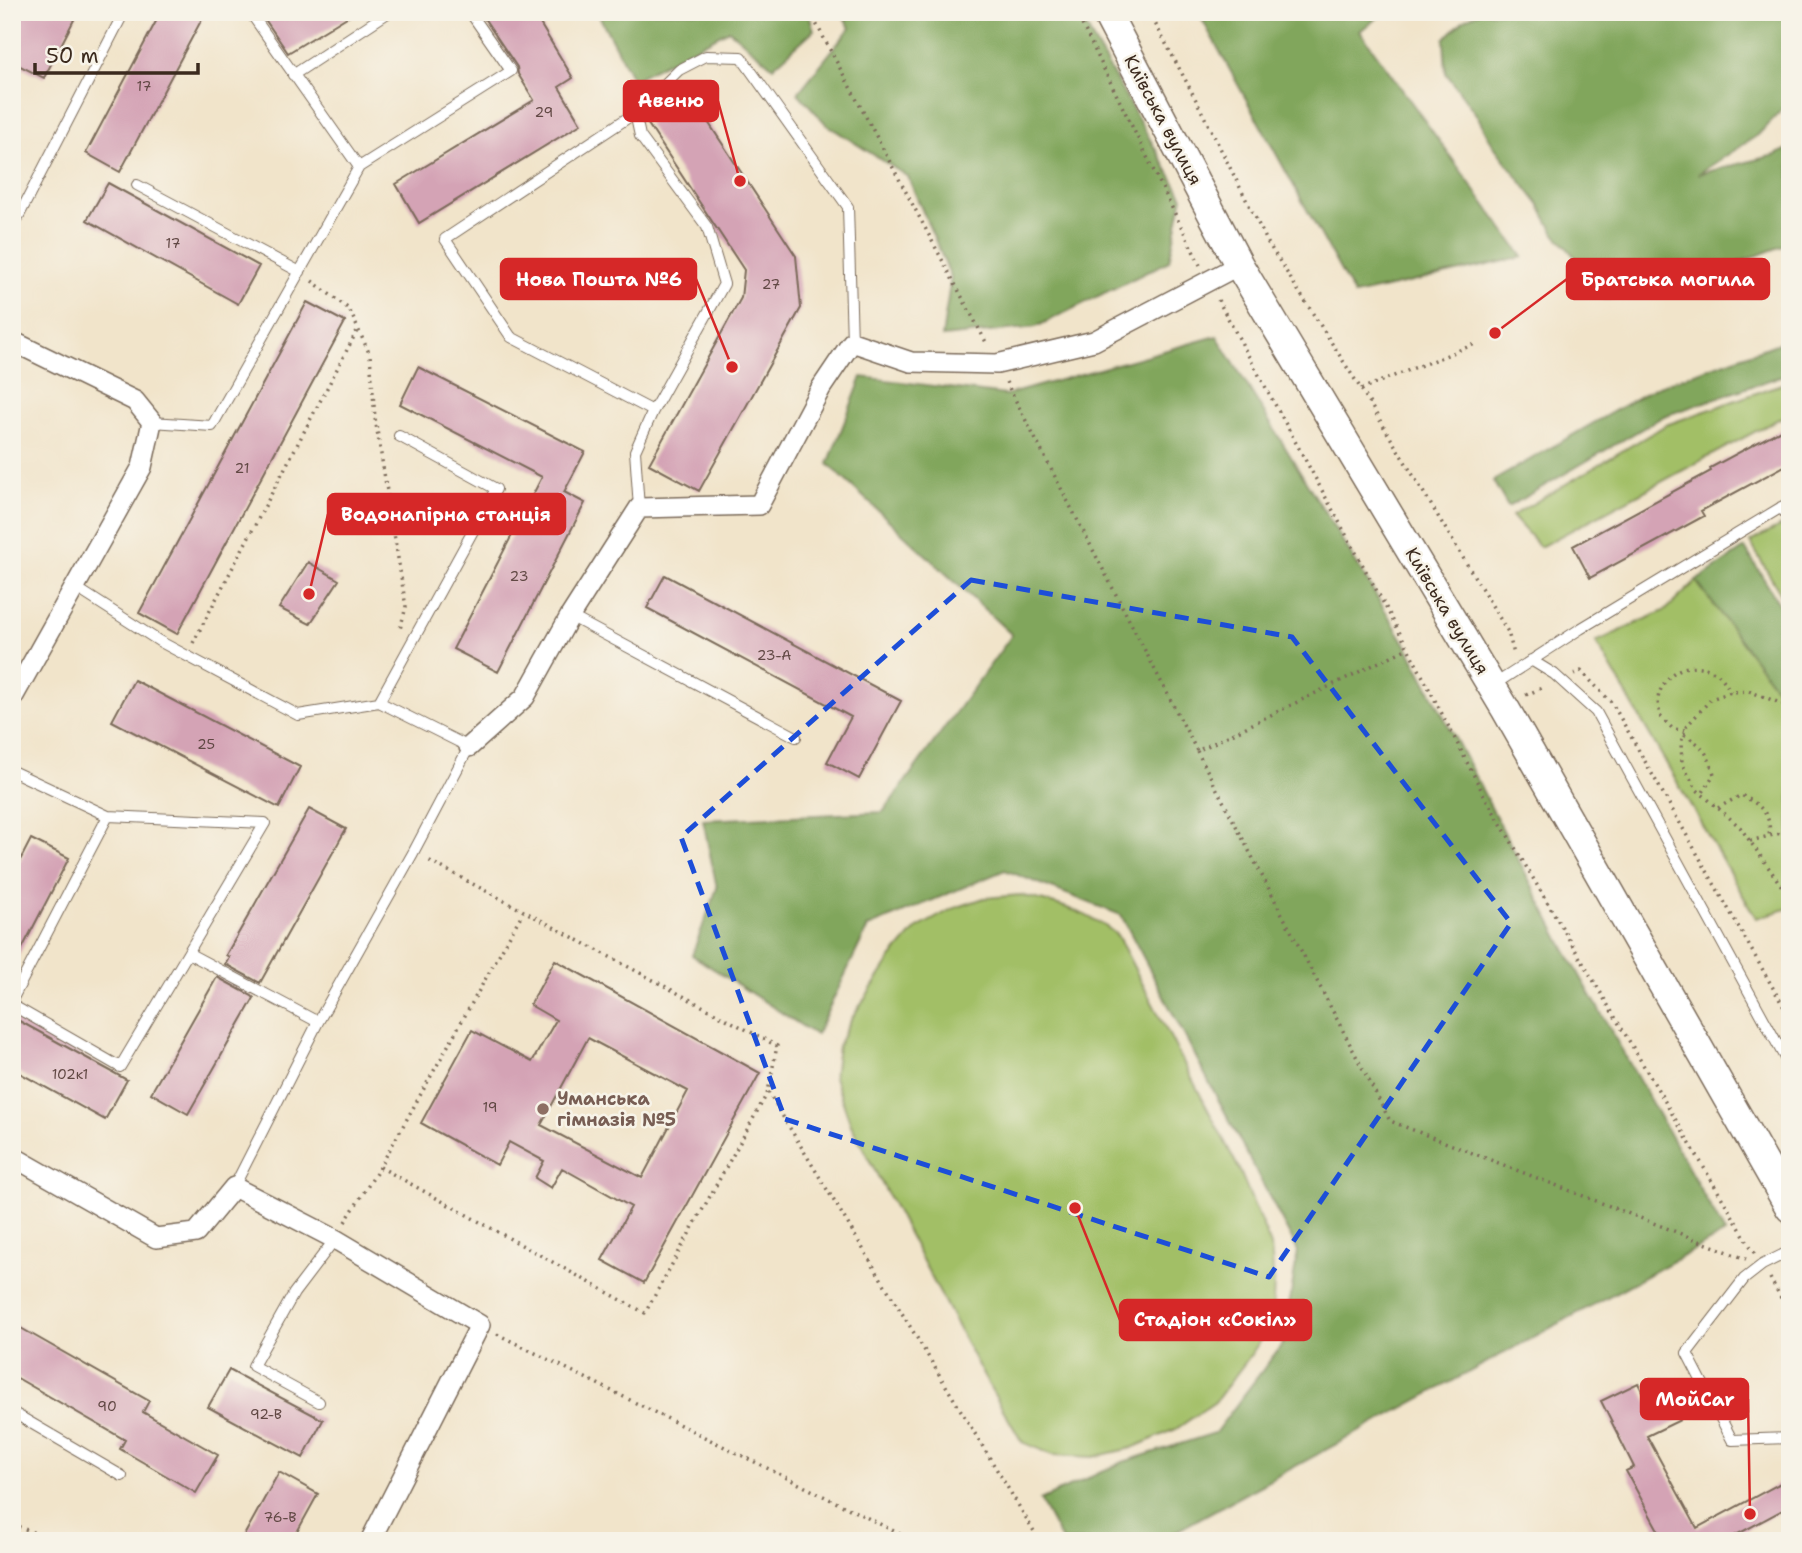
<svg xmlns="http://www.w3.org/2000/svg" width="1802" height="1553" viewBox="0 0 1802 1553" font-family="'Shantell Sans',sans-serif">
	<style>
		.green { fill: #a2bf66; stroke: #6e7442; stroke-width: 2 }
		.forest { fill: #81a65b; stroke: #5e683c; stroke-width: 2 }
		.building { fill: #d4a3b5; fill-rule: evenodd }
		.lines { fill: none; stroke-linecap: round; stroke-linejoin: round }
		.lane-casing { stroke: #7b6b5a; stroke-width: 12 }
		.street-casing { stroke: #7b6b5a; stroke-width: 22 }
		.secondary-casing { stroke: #7b6b5a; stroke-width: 31 }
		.path { stroke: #7b6b5a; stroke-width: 3.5; stroke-dasharray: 2 5; stroke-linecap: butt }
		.lane { stroke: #fff; stroke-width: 10 }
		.street { stroke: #fff; stroke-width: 19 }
		.secondary { stroke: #fff; stroke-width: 28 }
		.marked { fill: none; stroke: #1d4ed8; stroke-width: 5; stroke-dasharray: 14 9; stroke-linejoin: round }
		.education-dot { fill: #8d6e63; stroke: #f7f3e8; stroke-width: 2.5 }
		.labels { text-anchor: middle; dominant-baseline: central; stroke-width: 5; stroke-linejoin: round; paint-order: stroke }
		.number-label { font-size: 14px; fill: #614844 }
		.street-label { font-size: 18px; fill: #3b2a1e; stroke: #f7f3e8 }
		.education-label { font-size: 18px; font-weight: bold; fill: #785e54; stroke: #f7f3e8; text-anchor: start }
		.leader { fill: none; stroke: #d62828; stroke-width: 2.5 }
		.callout-dot { fill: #d62828; stroke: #f7f3e8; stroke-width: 2.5 }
		.callout { fill: #d62828; stroke: #d62828; stroke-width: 2.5 }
		.callout-label { font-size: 19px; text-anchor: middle; font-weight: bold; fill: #fff }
	</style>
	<rect width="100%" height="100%" fill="#f7f3e8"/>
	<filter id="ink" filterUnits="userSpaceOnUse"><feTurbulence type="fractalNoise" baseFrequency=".0143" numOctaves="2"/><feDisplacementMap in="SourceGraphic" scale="14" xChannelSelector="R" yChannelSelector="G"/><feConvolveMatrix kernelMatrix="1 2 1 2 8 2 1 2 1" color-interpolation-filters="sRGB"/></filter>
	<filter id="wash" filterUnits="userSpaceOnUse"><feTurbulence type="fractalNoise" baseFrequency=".00686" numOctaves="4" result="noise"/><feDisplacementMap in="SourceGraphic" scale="28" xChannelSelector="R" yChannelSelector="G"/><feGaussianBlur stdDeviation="1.57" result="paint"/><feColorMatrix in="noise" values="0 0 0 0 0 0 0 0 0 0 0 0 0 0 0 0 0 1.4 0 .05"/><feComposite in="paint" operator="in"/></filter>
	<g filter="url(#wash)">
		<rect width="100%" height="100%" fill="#f1e4ca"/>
		<path class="green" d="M 1790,381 L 1790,413 L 1540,547 L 1512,516 L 1666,425 Z
			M 1781,526 L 1790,539 L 1790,610 L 1750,542 Z
			M 1696,581 L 1779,692 L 1790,698 L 1790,908 L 1756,918 L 1596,642 L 1666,610 Z
			M 1020,895 C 1054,903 1090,912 1117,935 L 1239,1169 L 1271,1246 L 1274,1283 L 1272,1323 L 1250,1356 L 1215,1402 L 1176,1429 L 1132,1448 L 1093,1457 L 1053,1455 L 1022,1442 L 984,1377 L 851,1125 L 834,1077 L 838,1046 L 852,1018 L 892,957 L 916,929 L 952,909 L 984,898 Z"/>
		<path class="forest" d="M 597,12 L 808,12 L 814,30 L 773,67 L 729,30 L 633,80 Z
			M 841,12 L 1080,12 L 1092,38 L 1183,197 L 1169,261 L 1036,327 L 942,337 L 951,277 L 908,177 L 827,125 L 798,93 L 850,28 Z
			M 1198,12 L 1385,12 L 1360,31 L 1523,257 L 1354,295 Z
			M 1480,12 L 1790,12 L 1790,101 L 1758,135 L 1698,174 L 1775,155 L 1790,148 L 1790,243 L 1735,264 L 1670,293 L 1604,298 L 1589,284 L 1575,257 L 1555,234 L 1540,206 L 1493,145 L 1478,117 L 1446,73 L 1444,39 L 1465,19 Z
			M 1217,336 L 1408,648 L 1565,949 L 1725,1233 L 1158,1541 L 1062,1541 L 1040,1500 L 1123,1462 L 1215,1433 L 1283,1343 L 1298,1251 L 1121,915 L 1005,870 L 868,927 L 816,1035 L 692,955 L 717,888 L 703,820 L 883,812 L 1012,635 L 828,464 L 862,377 L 1006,395 Z
			M 1790,339 L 1790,373 L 1664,416 L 1508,507 L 1493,481 L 1656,387 Z
			M 1745,548 L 1790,622 L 1790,693 L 1779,692 L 1696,581 Z"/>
		<g id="blocks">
			<path class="building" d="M 22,12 L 78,12 L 44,78 L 12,62 L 12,32 Z
				M 161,12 L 189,12 L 202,19 L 120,172 L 86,153 Z
				M 260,12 L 355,12 L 288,53 Z
				M 480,12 L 533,12 L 573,78 L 559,87 L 581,124 L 419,223 L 396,184 L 534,100 L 518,74 L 517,67 Z
				M 691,96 L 796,256 L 801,308 L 699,491 L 649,464 L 741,298 L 744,270 L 648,124 Z
				M 108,183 L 259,266 L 238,304 L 87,220 Z
				M 307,302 L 345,322 L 177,634 L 139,613 Z
				M 418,367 L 585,452 L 564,492 L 585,503 L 498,672 L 453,649 L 542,477 L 400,404 Z
				M 1790,425 L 1790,463 L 1701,511 L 1704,516 L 1590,578 L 1573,546 L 1711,471 L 1710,468 Z
				M 308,562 L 339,580 L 310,624 L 279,608 Z
				M 665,575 L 901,701 L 859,779 L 827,762 L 851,717 L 647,608 Z
				M 134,680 L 300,767 L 279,808 L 112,721 Z
				M 309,809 L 346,829 L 260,983 L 225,964 L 229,957 L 226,955 Z
				M 31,839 L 69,858 L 12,968 L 12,876 Z
				M 555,960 L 760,1073 L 644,1283 L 602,1260 L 631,1207 L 562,1168 L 551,1188 L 535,1178 L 544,1161 L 509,1142 L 497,1165 L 421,1123 L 472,1030 L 532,1062 L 556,1020 L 530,1005 ZM 588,1038 L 688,1091 L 642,1178 L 541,1125 Z
				M 217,977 L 252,996 L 254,998 L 188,1114 L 151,1093 Z
				M 12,1017 L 127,1080 L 105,1120 L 12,1069 Z
				M 12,1323 L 149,1401 L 143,1412 L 218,1455 L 196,1493 L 120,1449 L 125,1440 L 12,1375 Z
				M 229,1370 L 323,1420 L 303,1458 L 208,1407 Z
				M 1638,1383 L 1648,1403 L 1667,1394 L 1680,1420 L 1647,1436 L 1697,1528 L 1790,1478 L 1790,1506 L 1725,1541 L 1664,1541 L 1626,1471 L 1634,1467 L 1601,1401 Z
				M 279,1472 L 318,1494 L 292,1541 L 241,1541 Z"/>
		</g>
	</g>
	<g filter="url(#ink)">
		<use href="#blocks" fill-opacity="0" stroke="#7b6b5a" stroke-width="2"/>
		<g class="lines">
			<g class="lane-casing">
				<path id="lane" d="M 250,12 L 359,167
					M 293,75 L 389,12
					M 635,113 L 445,239 L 511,337 L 653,411
					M 137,185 L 300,272
					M 12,229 L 124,12
					M 152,422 L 212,426 L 359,167 L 511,71 L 470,12
					M 1781,507 L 1790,520
					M 639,508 L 635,451 L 653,411 L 724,284 L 707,227 L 640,136 L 635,113 L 679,70 L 706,56 L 741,57 L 848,207 L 852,342
					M 75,587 L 159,641 L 298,715 L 379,702 L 469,747 L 413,853 L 318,1022 L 234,1187
					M 570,616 L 796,737
					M 1531,660 L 1554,674 L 1596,712 L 1790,1067
					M 1492,686 L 1580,629 L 1790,502
					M 379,702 L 496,489 L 399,436
					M 12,771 L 108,816 L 12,1000
					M 108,816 L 265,823 L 188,953
					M 12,1005 L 120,1067 L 188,953 L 318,1022
					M 1790,1251 L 1762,1265 L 1744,1279 L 1687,1353 L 1732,1440 L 1790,1438
					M 319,1402 L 253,1366 L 294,1293 L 335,1239
					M 12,1412 L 122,1476
					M 307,1539 L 311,1541"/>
			</g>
			<g class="street-casing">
				<path id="street" d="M 12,341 L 135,401 L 152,422 L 142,467 L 12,699
					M 469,747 L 525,697 L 570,616 L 639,508 L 759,505 L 821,388 L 852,342 L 911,362 L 997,364 L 1094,341 L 1239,265
					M 12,1156 L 156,1238 L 196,1233 L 234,1187 L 335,1239 L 480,1325 L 370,1541"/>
			</g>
			<g class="secondary-casing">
				<path id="secondary" d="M 1106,12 L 1239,265 L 1506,710 L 1790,1208"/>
			</g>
			<path class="path" d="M 810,12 L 987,344
				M 1076,12 L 1200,265
				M 1149,12 L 1194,96 L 1268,243 L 1361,389 L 1508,632 L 1514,654
				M 312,281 L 349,309 L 370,355 L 375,418 L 406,607 L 400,629
				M 1218,300 L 1408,648 L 1485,797 L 1755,1254
				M 1006,382 L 1197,751 L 1408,648
				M 1361,389 L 1475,344
				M 193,643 L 358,329
				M 1574,674 L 1581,671 L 1612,703 L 1790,1018
				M 1526,695 L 1544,687
				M 1790,707 L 1749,691 L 1731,692 L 1711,699 L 1686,727 L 1681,743 L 1682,763 L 1696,789 L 1740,827 L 1783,888 L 1790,890
				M 1685,730 L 1673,729 L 1660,716 C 1659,709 1657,700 1659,694 C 1668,667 1694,659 1718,674 C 1723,678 1727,686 1731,692
				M 1684,735 C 1704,746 1707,752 1714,774 L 1702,794
				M 1197,751 L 1390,1121 L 1746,1259
				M 1790,756 L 1780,780 L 1785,804 L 1790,810
				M 1718,808 L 1741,795 C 1760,805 1772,813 1769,836
				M 1750,841 L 1781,833 L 1790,838
				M 768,1092 L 1040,1541
				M 380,1167 L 645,1313 L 768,1092 L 777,1046 L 426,859
				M 345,1222 L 380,1167 L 523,912
				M 1770,1278 L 1790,1314
				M 497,1334 L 914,1541
				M 12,1524 L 55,1541"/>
			<use href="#lane" class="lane"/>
			<use href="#street" class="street"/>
			<use href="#secondary" class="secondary"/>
		</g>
	</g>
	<path class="marked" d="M 971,580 L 1292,637 L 1511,923 L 1269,1277 L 785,1119 L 681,837 Z"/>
	<circle class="education-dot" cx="543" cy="1109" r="7"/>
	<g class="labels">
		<g class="number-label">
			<text x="144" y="86">17</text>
			<text x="544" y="112">29</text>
			<text x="173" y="243">17</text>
			<text x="771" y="284">27</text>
			<text x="242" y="468">21</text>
			<text x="519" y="576">23</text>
			<text x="774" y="655">23-А</text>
			<text x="206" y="744">25</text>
			<text x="70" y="1074">102к1</text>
			<text x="490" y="1107">19</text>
			<text x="107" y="1406">90</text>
			<text x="266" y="1414">92-В</text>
			<text x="280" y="1517">76-В</text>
		</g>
		<g class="street-label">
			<text transform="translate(1163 120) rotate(62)">Київська вулиця</text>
			<text transform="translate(1447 611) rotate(59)">Київська вулиця</text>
		</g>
		<g class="education-label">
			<text x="557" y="1099">Уманська<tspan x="557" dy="21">гімназія №5</tspan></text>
		</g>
	</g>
	<path class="leader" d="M740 181L718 101M732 367L696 279M1495 333L1567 279M309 594L328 514M1075 1208L1120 1320M1750 1514L1748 1399"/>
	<g class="callout-dot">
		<circle cx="740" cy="181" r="7"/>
		<circle cx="732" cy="367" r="7"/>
		<circle cx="1495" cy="333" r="7"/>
		<circle cx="309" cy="594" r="7"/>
		<circle cx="1075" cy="1208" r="7"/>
		<circle cx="1750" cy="1514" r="7"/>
	</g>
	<g class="callout">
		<rect x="624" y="81" width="94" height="40" rx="7"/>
		<rect x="501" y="259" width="195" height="40" rx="7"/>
		<rect x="1567" y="259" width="202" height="40" rx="7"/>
		<rect x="328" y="494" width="237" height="40" rx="7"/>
		<rect x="1120" y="1300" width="191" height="40" rx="7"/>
		<rect x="1641" y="1379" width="107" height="40" rx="7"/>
	</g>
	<g class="callout-label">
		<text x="671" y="107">Авеню</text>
		<text x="599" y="286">Нова Пошта №6</text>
		<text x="1668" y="286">Братська могила</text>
		<text x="446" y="521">Водонапірна станція</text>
		<text x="1215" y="1326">Стадіон «Сокіл»</text>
		<text x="1695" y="1406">МойCar</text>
	</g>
	<rect width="1802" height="1553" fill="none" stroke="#f7f3e8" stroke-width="42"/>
	<path d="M35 63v10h163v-10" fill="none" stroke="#3b2a1e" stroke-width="3.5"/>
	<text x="46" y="63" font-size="21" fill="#3b2a1e" stroke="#f7f3e8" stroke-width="5" paint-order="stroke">50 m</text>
</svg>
